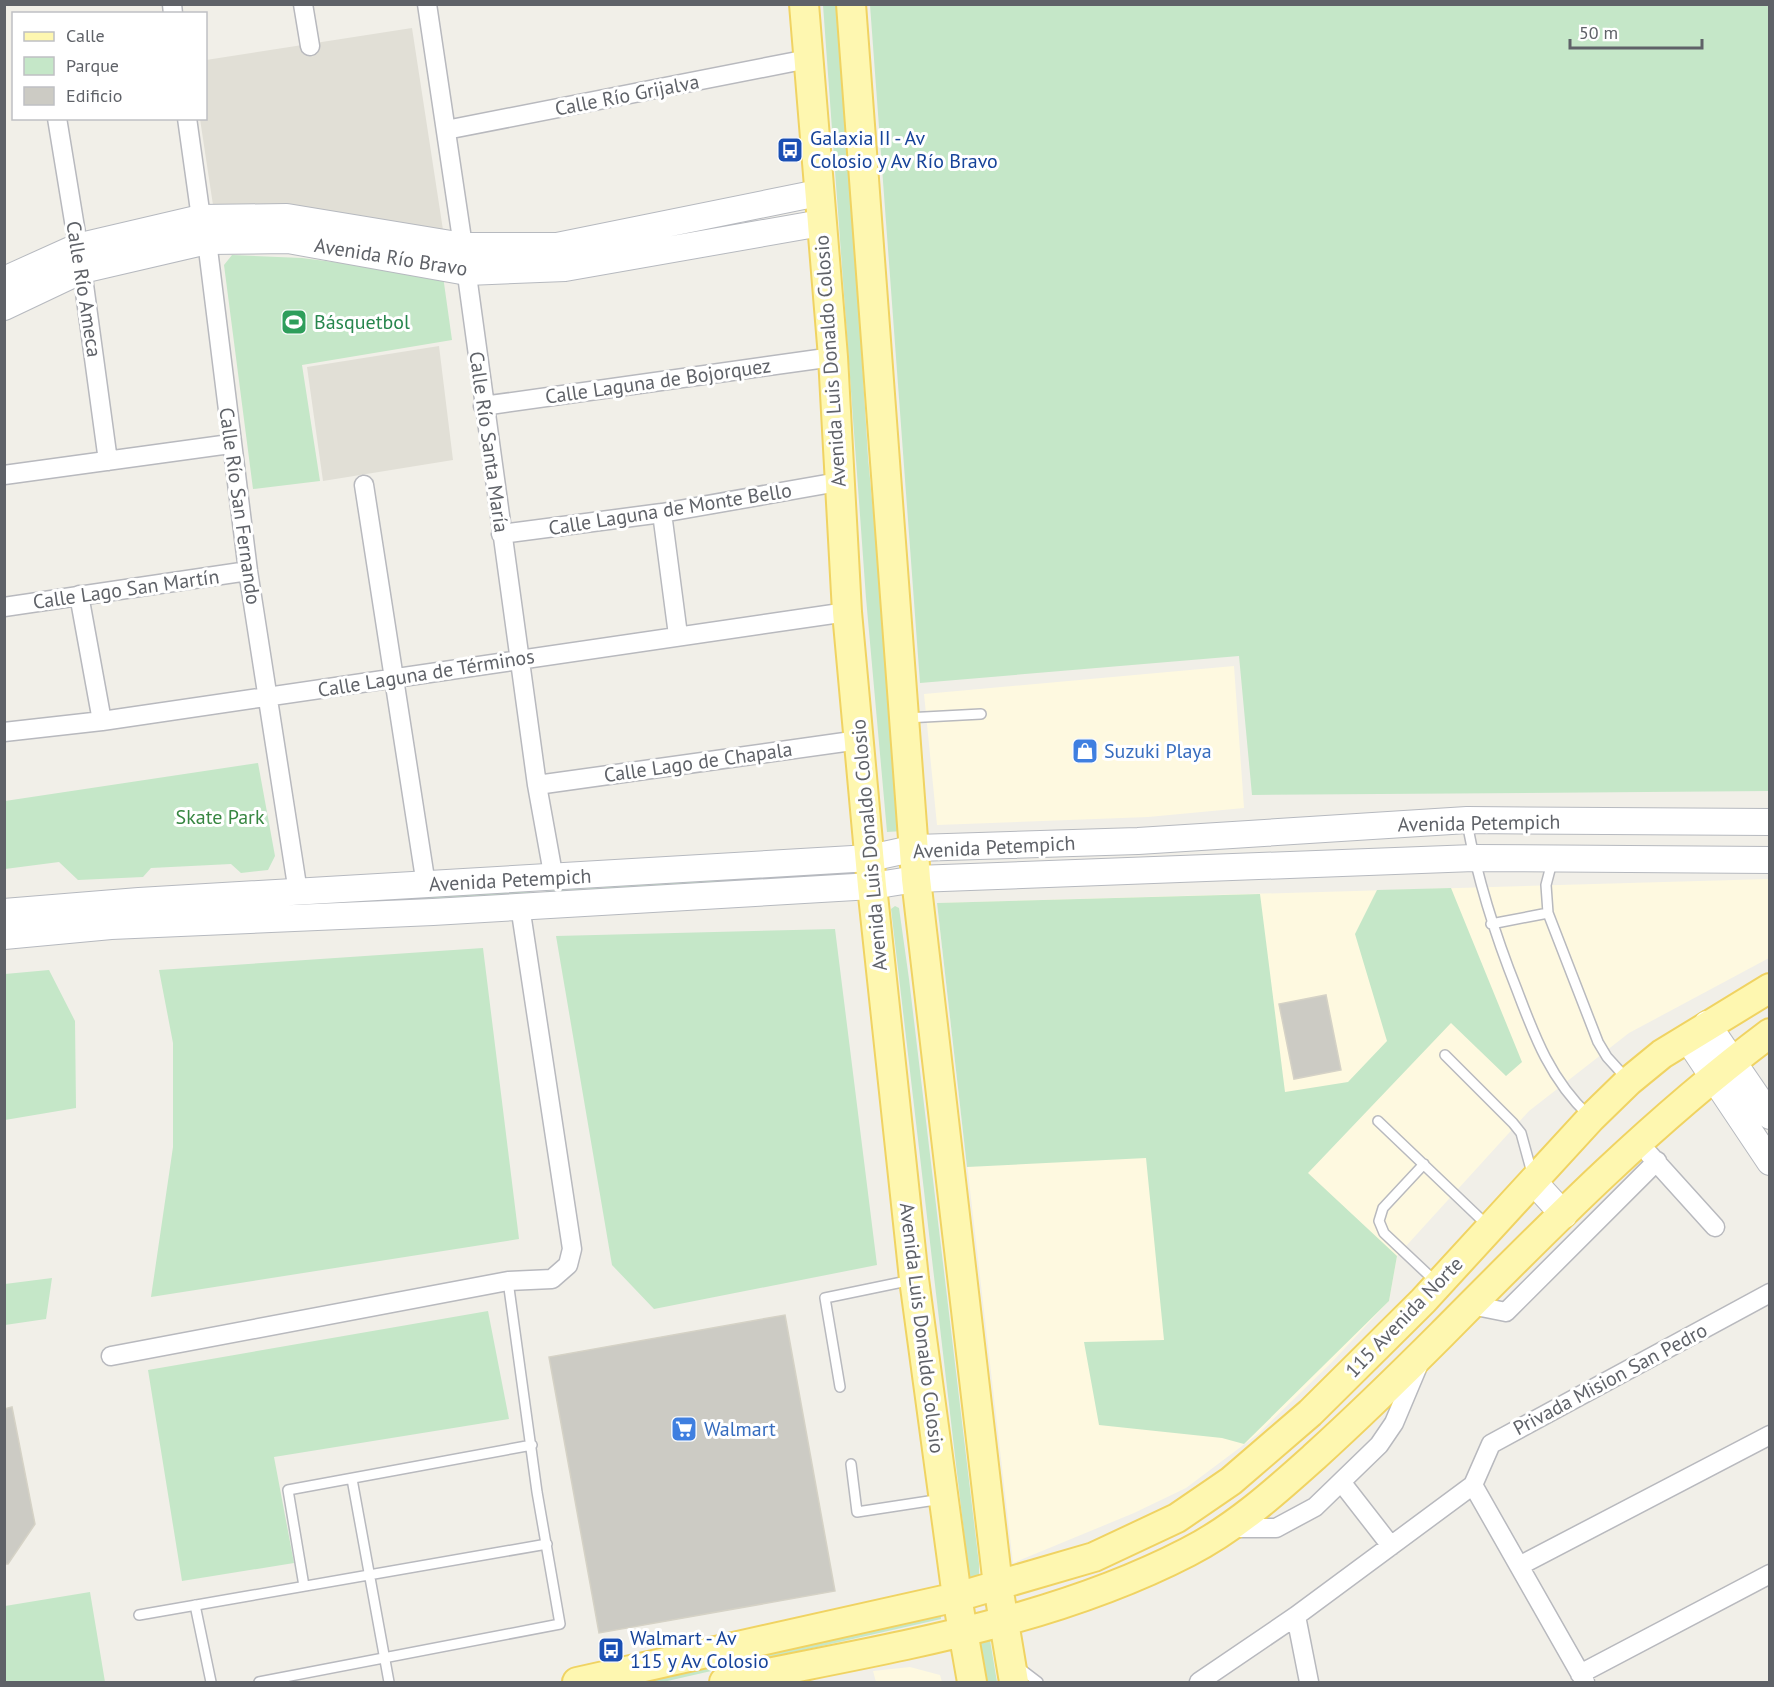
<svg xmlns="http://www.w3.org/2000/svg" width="1774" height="1687" viewBox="0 0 1774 1687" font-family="'PT Sans',sans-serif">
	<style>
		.commercial { fill: #fef9e0 }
		.education { fill: #e1dfd6 }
		.green { fill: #c5e7c8 }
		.building { fill: #cccbc4; stroke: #d5d2c6; stroke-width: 1.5 }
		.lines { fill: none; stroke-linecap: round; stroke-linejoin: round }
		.lane-casing { stroke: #b8b9be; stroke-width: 12 }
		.street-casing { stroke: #b8b9be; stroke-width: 21 }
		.secondary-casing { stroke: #b6b9bf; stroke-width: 28 }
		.primary-casing { stroke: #f0d362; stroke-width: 32 }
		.lane { stroke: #fff; stroke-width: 9 }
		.street { stroke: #fff; stroke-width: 18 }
		.secondary { stroke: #fff; stroke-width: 26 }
		.primary { stroke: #fef7b0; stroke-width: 28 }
		.labels { text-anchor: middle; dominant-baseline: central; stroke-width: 6; stroke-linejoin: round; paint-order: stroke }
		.street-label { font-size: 20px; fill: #5f6268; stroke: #fff }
		.transit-label { font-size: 20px; fill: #164399; stroke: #fff; text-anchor: start }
		.leisure-label { font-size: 20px; fill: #27864d; stroke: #fff; text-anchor: start }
		.shop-label { font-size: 20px; fill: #366cbe; stroke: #fff; text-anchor: start }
		.park-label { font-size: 20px; fill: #378641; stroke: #fff }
	</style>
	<rect width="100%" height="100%" fill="#f1efe8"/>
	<path class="commercial" d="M 1234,666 L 1244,808 L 1148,817 L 937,825 L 924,694 Z
		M 1769,879 L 1769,958 L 1629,1033 L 1529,1111 L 1397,1256 L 1389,1301 L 1331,1363 L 1258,1434 L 1186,1488 L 1134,1513 L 1013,1563 L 937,903 Z
		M 910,1667 L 940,1675 L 942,1682 L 876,1682 L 873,1671 Z"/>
	<path class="education" d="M 412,28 L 443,230 L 213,205 L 200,119 L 206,118 L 206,60 Z
		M 439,346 L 453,460 L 323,481 L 307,367 Z"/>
	<path class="green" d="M 823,5 L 840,5 L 868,457 L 903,831 L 887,832 L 866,598 Z
		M 870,5 L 1769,5 L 1769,791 L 1252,795 L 1239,656 L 920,683 Z
		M 232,255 L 302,258 L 443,276 L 452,340 L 302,365 L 320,481 L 253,489 L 224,265 Z
		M 258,763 L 275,856 L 268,870 L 241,873 L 231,864 L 151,868 L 143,877 L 78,880 L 59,862 L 5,869 L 5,801 Z
		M 842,872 L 844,874 L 841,876 L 547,894 L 546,891 Z
		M 1451,888 L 1522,1062 L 1506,1076 L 1451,1023 L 1308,1173 L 1397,1256 L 1389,1301 L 1244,1444 L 1222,1438 L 1099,1425 L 1084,1342 L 1164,1340 L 1146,1158 L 967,1167 L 937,903 L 1260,894 L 1285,1092 L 1348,1082 L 1387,1041 L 1355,934 L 1377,890 Z
		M 530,890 L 530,894 L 328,903 L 339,902 Z
		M 895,906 L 899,908 L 909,979 L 979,1564 L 979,1582 L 970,1584 L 891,909 Z
		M 835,929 L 877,1265 L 654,1309 L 612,1265 L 556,936 Z
		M 483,948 L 519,1239 L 151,1297 L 173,1147 L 173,1043 L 159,970 Z
		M 49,970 L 75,1021 L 76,1108 L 5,1120 L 5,974 Z
		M 52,1278 L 46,1319 L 5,1325 L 5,1284 Z
		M 488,1311 L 509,1419 L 274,1457 L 294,1563 L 182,1581 L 148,1370 Z
		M 90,1592 L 105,1682 L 5,1682 L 5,1606 Z
		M 941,1615 L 941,1619 L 663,1682 L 647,1682 Z
		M 988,1634 L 990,1640 L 997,1682 L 985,1682 L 976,1636 Z"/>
	<path class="building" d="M 1326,995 L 1341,1070 L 1294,1079 L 1279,1004 Z
		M 785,1315 L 835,1591 L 599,1633 L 549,1357 Z
		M 12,1407 L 35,1524 L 8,1564 L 4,1564 L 4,1409 Z"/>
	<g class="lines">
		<g class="lane-casing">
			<path id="lane" d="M 906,718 L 981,714
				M 1467,823 C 1478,881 1495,935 1517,990 C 1535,1038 1551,1080 1589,1116
				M 1552,862 L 1546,885 L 1548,913 L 1598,1042 L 1607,1057 L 1627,1079
				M 1491,924 L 1548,913
				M 1445,1055 L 1513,1123 L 1521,1133 L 1532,1173
				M 1378,1121 L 1487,1225
				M 1424,1164 L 1383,1208 L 1379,1221 L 1384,1233 L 1436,1282
				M 840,1387 L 825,1298 L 912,1280
				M 851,1464 L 857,1512 L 942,1499
				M 352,1479 L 389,1682
				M 304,1586 L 288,1490 L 532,1445
				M 195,1605 L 211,1682
				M 139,1615 L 547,1544
				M 1017,1666 L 1038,1682
				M 259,1682 L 560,1624 L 537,1492 L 508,1281"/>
		</g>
		<g class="street-casing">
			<path id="street" d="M 172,4 L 173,14
				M 303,4 L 310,46
				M 427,4 L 463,246 L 537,785 L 554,879
				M 57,118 L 82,270 L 108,461
				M 187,118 L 201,218 L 207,241 L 248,571 L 298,892
				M 446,130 L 808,59
				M 483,406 L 833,357
				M 4,475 L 230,444
				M 364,485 L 426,885
				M 662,513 L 678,635
				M 501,534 L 662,513 L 838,482
				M 79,595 L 102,721
				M 4,607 L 248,571
				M 4,732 L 102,721 L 847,612
				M 537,785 L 859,740
				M 1649,1154 L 1715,1227
				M 1471,1305 L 1506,1312 L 1657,1161
				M 111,1356 L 508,1281 L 552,1279 L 568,1265 L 572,1249 L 520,906
				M 1342,1483 L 1391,1546
				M 1473,1485 L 1585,1682
				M 1229,1528 L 1276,1528 L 1315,1507 L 1379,1445 L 1394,1423 L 1418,1366
				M 1519,1566 L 1770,1435
				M 1296,1616 L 1309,1682
				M 1580,1674 L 1770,1574
				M 1199,1682 L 1296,1616 L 1473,1485 L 1491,1444 L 1770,1293"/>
		</g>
		<g class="secondary-casing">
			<path id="secondary" d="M 4,280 L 77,247 L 201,218 L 287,217 L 463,246 L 557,246 L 818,193
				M 4,307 L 82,270 L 207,241 L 288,240 L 467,272 L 565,268 L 821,223
				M 4,912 L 139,901 L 870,858 L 916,848 L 1138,841 L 1467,820 L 1770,822
				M 4,936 L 111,926 L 433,912 L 872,886 L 916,879 L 1474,858 L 1770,860
				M 1707,1024 L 1770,1116
				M 1687,1038 L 1770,1162
				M 1533,1181 L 1564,1215"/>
		</g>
		<g class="primary-casing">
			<path id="primary" d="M 804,4 L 833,357 L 847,612 L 872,886 L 914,1279 L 957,1597 L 972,1682
				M 851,4 L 916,879 L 998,1586 L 1014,1682
				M 577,1682 L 957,1597 L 1094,1557 L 1177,1518 L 1231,1481 L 1310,1413 L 1423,1301 L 1591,1118 L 1629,1081 L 1662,1054 L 1770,988
				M 724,1682 C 880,1649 1045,1626 1188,1552 C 1235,1528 1275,1492 1314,1457 C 1358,1417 1400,1376 1442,1334 C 1546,1229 1651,1122 1770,1033"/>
		</g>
		<use href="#lane" class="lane"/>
		<use href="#street" class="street"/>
		<use href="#secondary" class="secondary"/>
		<use href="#primary" class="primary"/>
	</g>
	<defs>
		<g id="bus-square" transform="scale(1.35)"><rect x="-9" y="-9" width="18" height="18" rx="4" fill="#1a4fb4" stroke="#fff"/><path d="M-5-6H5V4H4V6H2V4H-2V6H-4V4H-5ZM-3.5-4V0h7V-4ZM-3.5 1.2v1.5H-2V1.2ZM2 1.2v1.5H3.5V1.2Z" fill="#fff"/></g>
		<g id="stadium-square" transform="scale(1.35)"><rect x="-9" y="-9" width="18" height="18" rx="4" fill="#2e9e5b" stroke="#fff"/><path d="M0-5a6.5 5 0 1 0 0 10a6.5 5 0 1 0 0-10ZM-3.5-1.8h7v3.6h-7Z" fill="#fff"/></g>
		<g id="shop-square" transform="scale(1.35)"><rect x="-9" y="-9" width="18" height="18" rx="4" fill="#3f7fe0" stroke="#fff"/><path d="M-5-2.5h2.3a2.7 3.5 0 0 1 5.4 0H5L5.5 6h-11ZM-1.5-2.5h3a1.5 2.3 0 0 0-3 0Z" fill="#fff"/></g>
		<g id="supermarket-square" transform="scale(1.35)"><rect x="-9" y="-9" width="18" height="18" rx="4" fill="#3f7fe0" stroke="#fff"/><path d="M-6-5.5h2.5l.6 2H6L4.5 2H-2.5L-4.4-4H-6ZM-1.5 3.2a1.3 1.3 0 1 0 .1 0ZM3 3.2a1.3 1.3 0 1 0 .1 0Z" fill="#fff"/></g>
	</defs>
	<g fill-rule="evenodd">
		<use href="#bus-square" x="790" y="150"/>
		<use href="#stadium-square" x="294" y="322"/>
		<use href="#shop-square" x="1085" y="751"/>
		<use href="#supermarket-square" x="684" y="1429"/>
		<use href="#bus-square" x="611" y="1650"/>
	</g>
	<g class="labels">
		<g class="street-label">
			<text transform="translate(627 95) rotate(-11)">Calle Río Grijalva</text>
			<text transform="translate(391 257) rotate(9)">Avenida Río Bravo</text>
			<text transform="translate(84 289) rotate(81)">Calle Río Ameca</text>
			<text transform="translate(830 361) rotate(-94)">Avenida Luis Donaldo Colosio</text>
			<text transform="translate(658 381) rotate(-8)">Calle Laguna de Bojorquez</text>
			<text transform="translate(489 442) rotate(82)">Calle Río Santa María</text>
			<text transform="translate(240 506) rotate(82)">Calle Río San Fernando</text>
			<text transform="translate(670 509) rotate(-9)">Calle Laguna de Monte Bello</text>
			<text transform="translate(126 589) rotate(-8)">Calle Lago San Martín</text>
			<text transform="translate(426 673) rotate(-9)">Calle Laguna de Términos</text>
			<text transform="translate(698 762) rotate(-8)">Calle Lago de Chapala</text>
			<text transform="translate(1479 823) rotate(-1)">Avenida Petempich</text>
			<text transform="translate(869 845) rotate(-95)">Avenida Luis Donaldo Colosio</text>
			<text transform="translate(994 847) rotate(-3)">Avenida Petempich</text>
			<text transform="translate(510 880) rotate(-3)">Avenida Petempich</text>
			<text transform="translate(1404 1317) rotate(-46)">115 Avenida Norte</text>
			<text transform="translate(922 1328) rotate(83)">Avenida Luis Donaldo Colosio</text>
			<text transform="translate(1610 1379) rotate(-28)">Privada Mision San Pedro</text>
		</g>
		<g class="transit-label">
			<text x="810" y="138">Galaxia II - Av<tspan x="810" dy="23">Colosio y Av Río Bravo</tspan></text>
			<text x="630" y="1638">Walmart - Av<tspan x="630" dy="23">115 y Av Colosio</tspan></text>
		</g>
		<g class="leisure-label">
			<text x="314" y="322">Básquetbol</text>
		</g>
		<g class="shop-label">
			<text x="1104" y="751">Suzuki Playa</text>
			<text x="704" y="1429">Walmart</text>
		</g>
		<g class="park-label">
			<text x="220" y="817">Skate Park</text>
		</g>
	</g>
	<rect width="1774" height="1687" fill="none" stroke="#5f6268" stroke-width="12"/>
	<rect x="12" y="12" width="195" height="108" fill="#ffffff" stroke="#bfc0c3" stroke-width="1.5"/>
	<rect x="24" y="32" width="30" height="9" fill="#fef7b0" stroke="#bfc0c3" stroke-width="1.5"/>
	<text x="66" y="42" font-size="18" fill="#5f6268">Calle</text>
	<rect x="24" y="57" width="30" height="18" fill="#c5e7c8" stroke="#bfc0c3" stroke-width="1.5"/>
	<text x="66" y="72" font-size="18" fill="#5f6268">Parque</text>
	<rect x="24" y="87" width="30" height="18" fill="#cccbc4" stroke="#bfc0c3" stroke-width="1.5"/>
	<text x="66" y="102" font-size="18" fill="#5f6268">Edificio</text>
	<path d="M1570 39v9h132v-9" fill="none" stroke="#5f6268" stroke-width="3"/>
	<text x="1579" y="39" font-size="18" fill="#5f6268" stroke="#ffffff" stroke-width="4.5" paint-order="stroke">50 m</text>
</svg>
